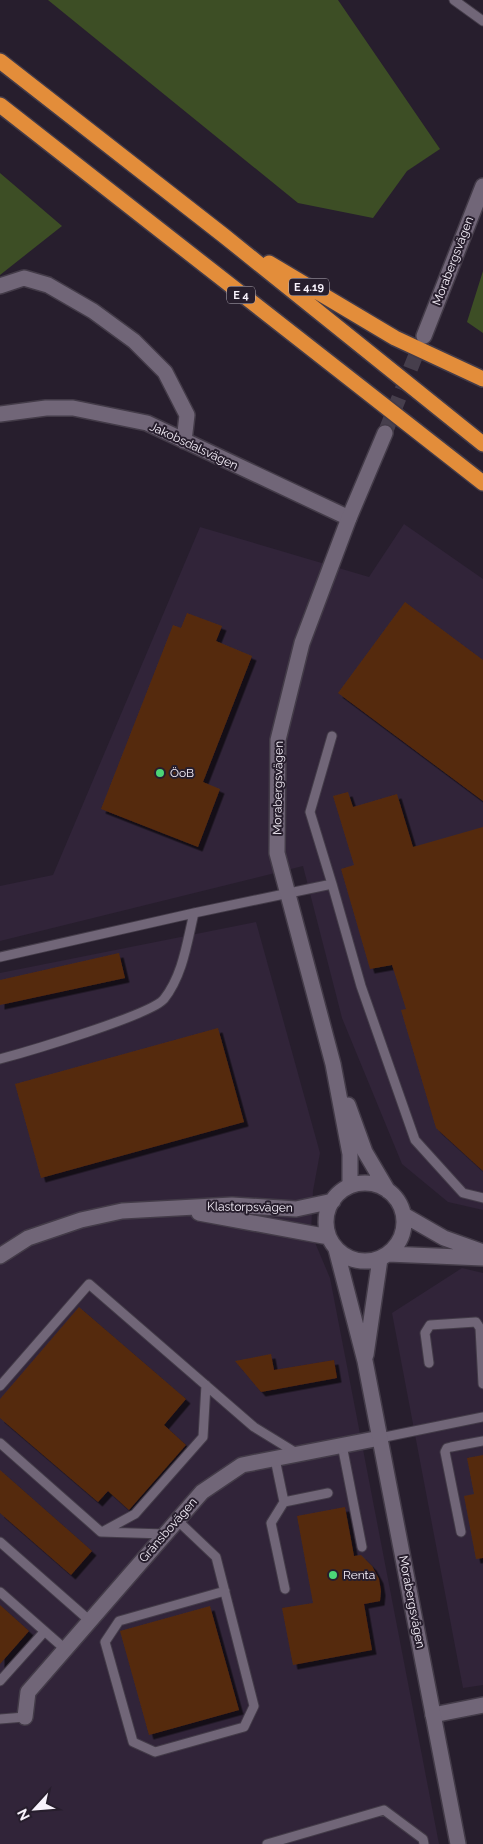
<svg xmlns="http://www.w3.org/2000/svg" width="483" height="1844" viewBox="0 0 483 1844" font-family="Raleway,sans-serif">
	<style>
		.built { fill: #312439 }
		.green { fill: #3d4e25 }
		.building { fill: #552a10; filter: url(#shadow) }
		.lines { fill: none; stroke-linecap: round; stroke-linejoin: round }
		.secondary-tunnel { stroke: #463e4c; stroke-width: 15; stroke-dasharray: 15 8; stroke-linecap: butt }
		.lane-casing { stroke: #433b48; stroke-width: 11 }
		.street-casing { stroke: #433b48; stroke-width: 18 }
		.secondary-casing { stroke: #433b48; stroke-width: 18 }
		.highway-casing { stroke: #433b48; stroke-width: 18 }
		.lane { stroke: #716678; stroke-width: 9 }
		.street { stroke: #716678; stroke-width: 15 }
		.secondary { stroke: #716678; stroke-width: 15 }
		.highway { stroke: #e38d3a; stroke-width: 15 }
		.poi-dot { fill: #4cd677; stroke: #271e2d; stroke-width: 2 }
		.labels { text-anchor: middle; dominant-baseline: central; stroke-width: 4; stroke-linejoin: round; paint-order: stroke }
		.shield { fill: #271e2d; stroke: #b9b2be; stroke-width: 1 }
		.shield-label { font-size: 11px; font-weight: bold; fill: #f8f2fc }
		.street-label { font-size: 12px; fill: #f8f2fc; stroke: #271e2d }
		.poi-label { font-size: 12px; fill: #f8f2fc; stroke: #271e2d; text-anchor: start }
	</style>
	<defs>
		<filter id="shadow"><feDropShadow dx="4.5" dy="4.5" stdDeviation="0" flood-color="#0009"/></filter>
	</defs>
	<rect width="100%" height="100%" fill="#271e2d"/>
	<path class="built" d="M 404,524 L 483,579 L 483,1210 L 448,1202 L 402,1164 L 342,1018 L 303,866 L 0,941 L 0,886 L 53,875 L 200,527 L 369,577 Z
		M 256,922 L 320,1153 L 313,1191 L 311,1233 L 330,1278 L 439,1844 L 0,1844 L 0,973 Z
		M 462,1268 L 483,1273 L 483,1685 L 463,1688 L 392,1313 Z"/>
	<path class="green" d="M 48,0 L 338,0 L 440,149 L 407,171 L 373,218 L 298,203 Z
		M 0,173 L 62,226 L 0,275 Z
		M 483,271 L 483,333 L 467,322 Z"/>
	<path class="building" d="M 405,602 L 483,660 L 483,801 L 338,693 Z
		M 187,613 L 222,626 L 216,641 L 252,656 L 203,782 L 220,789 L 198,847 L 101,809 L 173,625 L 181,628 Z
		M 348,792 L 353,807 L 397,794 L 413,847 L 483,827 L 483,1171 L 436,1128 L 401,1010 L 406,1009 L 392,965 L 370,969 L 341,869 L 354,865 L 333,796 Z
		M 119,953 L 125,978 L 0,1005 L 0,980 Z
		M 218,1028 L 244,1122 L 41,1178 L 15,1084 Z
		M 79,1307 L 186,1399 L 164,1425 L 186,1445 L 129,1510 L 108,1491 L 98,1502 L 0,1418 L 0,1399 Z
		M 271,1354 L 274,1370 L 334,1360 L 337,1378 L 261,1392 L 235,1361 Z
		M 483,1455 L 483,1558 L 476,1559 L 464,1496 L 474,1494 L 467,1458 Z
		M 0,1470 L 92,1551 L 71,1575 L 0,1513 Z
		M 345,1507 L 354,1556 L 361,1555 L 372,1566 L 379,1579 L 381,1591 L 380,1601 L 364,1604 L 372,1650 L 293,1665 L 282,1608 L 313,1603 L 297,1516 Z
		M 0,1605 L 29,1631 L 0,1664 Z
		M 210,1606 L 239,1710 L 149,1735 L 120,1631 Z"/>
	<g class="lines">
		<path class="secondary-tunnel" d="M 385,433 L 423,337"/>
		<g class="lane-casing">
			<path id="lane" d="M 454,0 L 483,21
				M 332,884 L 310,812 L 332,736
				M 0,957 L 194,913 L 332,884 L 361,986 L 415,1140 L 463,1193 L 483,1198
				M 0,1059 C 26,1052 151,1015 164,999 C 183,975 187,942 194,913
				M 429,1363 L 425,1333 L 430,1325 L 476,1322 L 480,1328 L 483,1384
				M 0,1386 L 89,1284 L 254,1427 L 298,1454
				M 380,1438 L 483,1417
				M 0,1443 L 101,1532 L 165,1534
				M 342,1445 L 362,1547
				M 275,1459 L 284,1502 L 271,1523 L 285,1589
				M 284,1502 L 328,1493
				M 177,1520 L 216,1557 L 254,1706 L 244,1727 L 155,1752 L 133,1742 L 105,1642 L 119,1621 L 225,1591
				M 102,1532 L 135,1514 L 203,1437 L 206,1385
				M 461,1532 L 445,1452 L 447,1448 L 451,1447 L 483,1441
				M 0,1542 L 90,1621
				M 0,1592 L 65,1649
				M 0,1681 L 44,1632
				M 0,1719 L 25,1717
				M 267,1844 L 384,1810 L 423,1839 L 424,1844"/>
		</g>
		<g class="street-casing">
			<path id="street" d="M 0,286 L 24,278 L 48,285 L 93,311 L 134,341 L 165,372 L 187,415 L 184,441
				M 0,414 L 46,408 L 73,408 L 147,423 L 349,518
				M 433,1715 L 483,1705
				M 25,1717 L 28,1692 L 202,1492 L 242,1465 L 380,1438"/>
		</g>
		<g class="secondary-casing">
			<path id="secondary" d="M 424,336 L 483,186
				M 348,1105 L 365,1152 L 388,1191
				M326 1222a39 39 0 1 1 78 0a39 39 0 1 1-78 0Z
				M 350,1186 L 350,1154 L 333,1064 L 277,853 L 278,740 L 302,643 L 349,518 L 385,433
				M 199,1213 L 329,1237
				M 404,1215 L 444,1238 L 483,1252
				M 336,1249 L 365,1361 L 458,1844
				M 388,1254 L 483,1258
				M 0,1256 L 28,1238 L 81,1220 L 122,1211 L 232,1205 L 296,1209 L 333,1201
				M 366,1355 L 380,1259"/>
		</g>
		<g class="highway-casing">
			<path id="highway" d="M 0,61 L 223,235 L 483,444
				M 0,105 L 483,483
				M 269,263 L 395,338 L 483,379"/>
		</g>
		<use href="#lane" class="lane"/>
		<use href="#street" class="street"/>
		<use href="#secondary" class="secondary"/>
		<use href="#highway" class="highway"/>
	</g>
	<g class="poi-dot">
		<circle cx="160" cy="773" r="5"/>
		<circle cx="333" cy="1575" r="5"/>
	</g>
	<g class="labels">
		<g class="shield">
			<rect x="289" y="278.5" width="40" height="17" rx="4"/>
			<rect x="227" y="286.5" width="28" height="17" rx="4"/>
		</g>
		<g class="shield-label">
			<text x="309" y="287">E 4.19</text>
			<text x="241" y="295">E 4</text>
		</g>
		<g class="street-label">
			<text transform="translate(453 261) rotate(-69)">Morabergsvägen</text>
			<text transform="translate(194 446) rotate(25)">Jakobsdalsvägen</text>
			<text transform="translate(278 788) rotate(-89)">Morabergsvägen</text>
			<text transform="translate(250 1207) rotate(1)">Klastorpsvägen</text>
			<text transform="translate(168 1530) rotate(-49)">Gränsbovägen</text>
			<text transform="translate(412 1602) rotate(79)">Morabergsvägen</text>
		</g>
		<g class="poi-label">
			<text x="170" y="773">ÖoB</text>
			<text x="343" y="1575">Renta</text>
		</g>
	</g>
	<g transform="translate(35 1809) rotate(244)" stroke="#271e2d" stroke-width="4" paint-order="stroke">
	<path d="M0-4L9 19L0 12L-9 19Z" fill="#f8f2fc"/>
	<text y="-8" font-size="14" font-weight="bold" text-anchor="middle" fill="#f8f2fc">N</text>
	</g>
</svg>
